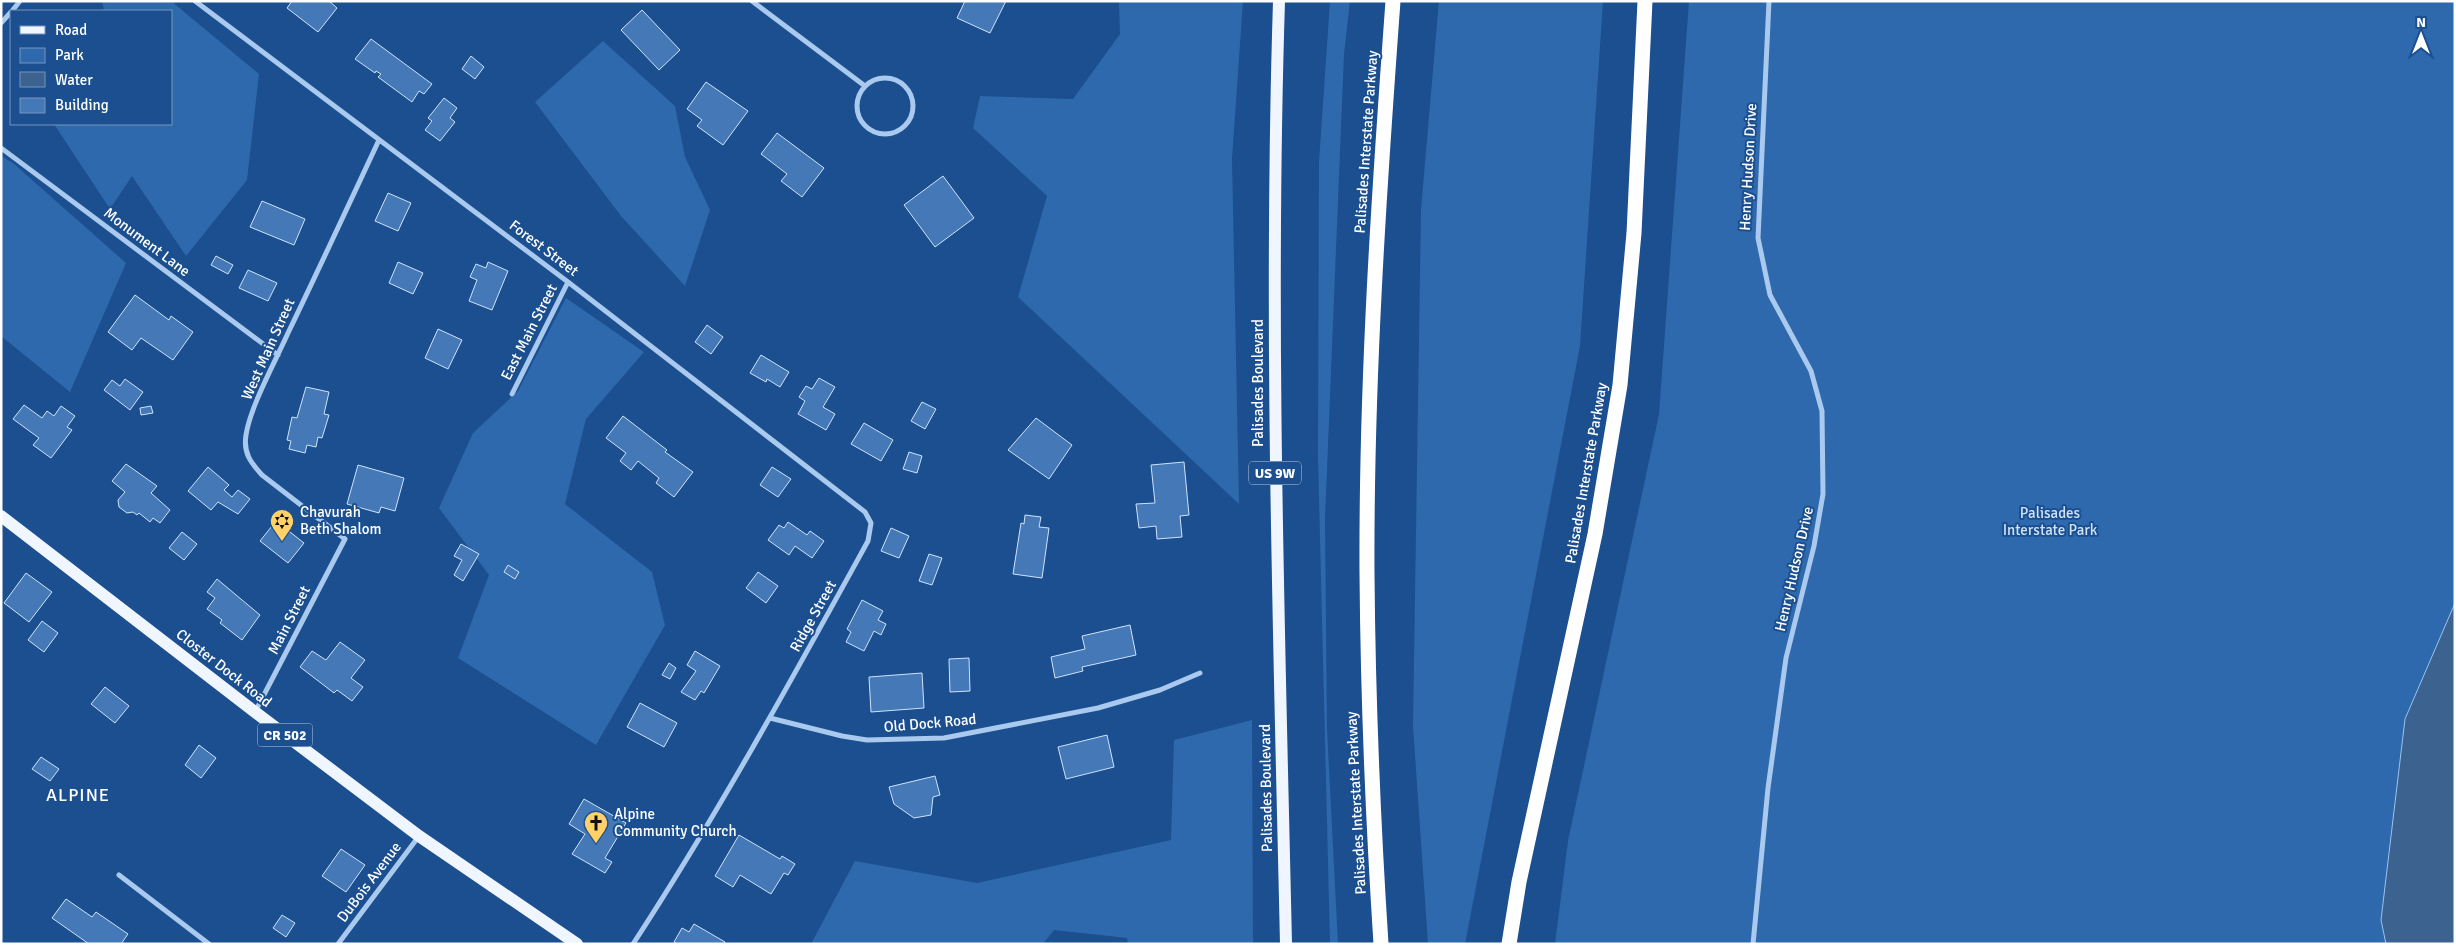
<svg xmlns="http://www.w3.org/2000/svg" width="2456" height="945" viewBox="0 0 2456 945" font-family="Signika,sans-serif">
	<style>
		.green { fill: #2e69ad }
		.water { fill: #3c6290; stroke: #9cc4f0 }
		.building { fill: #4478b7; stroke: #cfe3fa }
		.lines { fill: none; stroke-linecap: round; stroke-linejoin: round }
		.street { stroke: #a9c9ee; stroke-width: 5 }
		.primary { stroke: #f0f6ff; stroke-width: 12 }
		.highway { stroke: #fff; stroke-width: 15 }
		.labels { text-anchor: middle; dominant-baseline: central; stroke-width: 4; stroke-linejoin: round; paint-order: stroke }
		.shield { fill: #1b4f8f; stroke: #bbcadd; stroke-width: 1 }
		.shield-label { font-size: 14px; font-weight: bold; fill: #fff }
		.street-label { font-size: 15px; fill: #fff; stroke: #1b4f8f }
		.poi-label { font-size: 15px; fill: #fff; stroke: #1b4f8f; text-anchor: start }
		.park-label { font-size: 15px; fill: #cfe3fa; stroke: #1b4f8f }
		.quarter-label { font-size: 18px; letter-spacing: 1px; fill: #fff; stroke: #1b4f8f }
	</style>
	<rect width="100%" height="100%" fill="#1b4f8f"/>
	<path class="green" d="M 102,1 L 171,1 L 259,74 L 247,180 L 186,256 L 132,176 L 110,209 L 54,124 L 171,124 L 171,11 L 104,11 Z
		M 1119,1 L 1243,1 L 1232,159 L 1239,504 L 1018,297 L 1047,196 L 973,128 L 980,96 L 1073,99 L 1120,34 Z
		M 1330,1 L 1350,1 L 1344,54 L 1325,519 L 1327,729 L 1338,944 L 1330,944 L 1318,456 L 1319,162 Z
		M 1439,1 L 1603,1 L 1580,346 L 1465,944 L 1428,944 L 1413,726 L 1421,209 Z
		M 1689,1 L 2455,1 L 2455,603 L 2405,719 L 2381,919 L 2386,944 L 1555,944 L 1568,841 L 1659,414 Z
		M 603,41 L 675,106 L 685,157 L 710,210 L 685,286 L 621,216 L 535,102 Z
		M 1,156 L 13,163 L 126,263 L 70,392 L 1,336 Z
		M 566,298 L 644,352 L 586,419 L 565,504 L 652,572 L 665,625 L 596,745 L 458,658 L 489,575 L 439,508 L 473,433 L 518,391 Z
		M 1252,720 L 1253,944 L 1128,944 L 1127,938 L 1054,930 L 1043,944 L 811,944 L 855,861 L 977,883 L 1171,840 L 1174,740 Z"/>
	<path class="water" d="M 2455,603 L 2455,944 L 2386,944 L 2381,920 L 2405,719 Z"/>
	<path class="building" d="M 292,1 L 329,1 L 337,8 L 318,32 L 287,8 Z
		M 965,1 L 1006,1 L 990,33 L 957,18 Z
		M 642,10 L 680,50 L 659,70 L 621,30 Z
		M 371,39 L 432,84 L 424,94 L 419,91 L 412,102 L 378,77 L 381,74 L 376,71 L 375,73 L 355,59 Z
		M 471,56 L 484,67 L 475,79 L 462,69 Z
		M 706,82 L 748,111 L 723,145 L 697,126 L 702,120 L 687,109 Z
		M 444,98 L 457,108 L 450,118 L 455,122 L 440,141 L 425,130 L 432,121 L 428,118 Z
		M 777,133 L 824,168 L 802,197 L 781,181 L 787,174 L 761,154 Z
		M 943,176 L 974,218 L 935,247 L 904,205 Z
		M 388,193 L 411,203 L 398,231 L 375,221 Z
		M 262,201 L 305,219 L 294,245 L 250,227 Z
		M 216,256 L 233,265 L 228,274 L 211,265 Z
		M 398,262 L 423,273 L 413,294 L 389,283 Z
		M 488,262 L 508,271 L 492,310 L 469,301 L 477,280 L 470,277 L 476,264 L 486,268 Z
		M 248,270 L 277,283 L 268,301 L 239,288 Z
		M 135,295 L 169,320 L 171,316 L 193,332 L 173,360 L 141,338 L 132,350 L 108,332 Z
		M 707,325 L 723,337 L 711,354 L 695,342 Z
		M 438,329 L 462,340 L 448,369 L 425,358 Z
		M 761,355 L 789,372 L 780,387 L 767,379 L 766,382 L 750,373 Z
		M 819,378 L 835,387 L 823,407 L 835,414 L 826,430 L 798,414 L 805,401 L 799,397 L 806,386 L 812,389 Z
		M 125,379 L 143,392 L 130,410 L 104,390 L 112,380 L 120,386 Z
		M 306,387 L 329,392 L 324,414 L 329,415 L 322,438 L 318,437 L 316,447 L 307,445 L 305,453 L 289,449 L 291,441 L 287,440 L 292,417 L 297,418 Z
		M 922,402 L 936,409 L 925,429 L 911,421 Z
		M 24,405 L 42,418 L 47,411 L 54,416 L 61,406 L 75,416 L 67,427 L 72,430 L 51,458 L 33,445 L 39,438 L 13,419 Z
		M 151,406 L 153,413 L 141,415 L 140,408 Z
		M 623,416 L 667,450 L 665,452 L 693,472 L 674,497 L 656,483 L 659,478 L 638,461 L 631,470 L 620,461 L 626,453 L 606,438 Z
		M 1036,418 L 1072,445 L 1049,479 L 1008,450 Z
		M 864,423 L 893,440 L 881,461 L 851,444 Z
		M 909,452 L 922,456 L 917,473 L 903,469 Z
		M 1184,462 L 1189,515 L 1180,516 L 1182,537 L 1157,539 L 1156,526 L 1139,528 L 1136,504 L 1155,503 L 1151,465 Z
		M 126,464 L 157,486 L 151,493 L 170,510 L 160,523 L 153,518 L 150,522 L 139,513 L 137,515 L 133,512 L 127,513 L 119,507 L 118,500 L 125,492 L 112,481 Z
		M 358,465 L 404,478 L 395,511 L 381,507 L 379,513 L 347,504 Z
		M 208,467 L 229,485 L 224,490 L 232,497 L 238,490 L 250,499 L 238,514 L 218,502 L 211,510 L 188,491 Z
		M 772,467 L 791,479 L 778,497 L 760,485 Z
		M 1025,515 L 1041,517 L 1039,527 L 1049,528 L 1042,578 L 1013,574 L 1021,523 L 1024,524 Z
		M 276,521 L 304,543 L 288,563 L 260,541 Z
		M 788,522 L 807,535 L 810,531 L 824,541 L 812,558 L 795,546 L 789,555 L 768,540 L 779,525 L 784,528 Z
		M 891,528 L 909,536 L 899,558 L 881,551 Z
		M 182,532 L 197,544 L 184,560 L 169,548 Z
		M 461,544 L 479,554 L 463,581 L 454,575 L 462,560 L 454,556 Z
		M 929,554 L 942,558 L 932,585 L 919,581 Z
		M 508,565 L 519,572 L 515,579 L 504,572 Z
		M 758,572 L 778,586 L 766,603 L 746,588 Z
		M 26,573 L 52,592 L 29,622 L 4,603 Z
		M 217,579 L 260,615 L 242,640 L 220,623 L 222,620 L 207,609 L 215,598 L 207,592 Z
		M 862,600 L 883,611 L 878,620 L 886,624 L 881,635 L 874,631 L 864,651 L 846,642 L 851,632 L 847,629 Z
		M 42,621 L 58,633 L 44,652 L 28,640 Z
		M 1130,625 L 1136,655 L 1082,667 L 1083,671 L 1055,678 L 1051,657 L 1085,649 L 1082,636 Z
		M 340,642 L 365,660 L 351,678 L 363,687 L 352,701 L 337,690 L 334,693 L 300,667 L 312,651 L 326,660 Z
		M 695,651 L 720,666 L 704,693 L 701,691 L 695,700 L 681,692 L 696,671 L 687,665 Z
		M 969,658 L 970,691 L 950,692 L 949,659 Z
		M 669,663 L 676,668 L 670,679 L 662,675 Z
		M 922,673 L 924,708 L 871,712 L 869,677 Z
		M 105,687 L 129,706 L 115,723 L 91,704 Z
		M 640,703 L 677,723 L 664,747 L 627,727 Z
		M 1107,735 L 1114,767 L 1066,779 L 1058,747 Z
		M 199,745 L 216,758 L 201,778 L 185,765 Z
		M 41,757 L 59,769 L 50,781 L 32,769 Z
		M 935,776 L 940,795 L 933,797 L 931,815 L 914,818 L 894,804 L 889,787 Z
		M 584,799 L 626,823 L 605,858 L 612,862 L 605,873 L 572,854 L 585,834 L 569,824 Z
		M 739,835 L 780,859 L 782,856 L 795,864 L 788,875 L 784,873 L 771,894 L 740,875 L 733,887 L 715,876 Z
		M 341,849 L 365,865 L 346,892 L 322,876 Z
		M 66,899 L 92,917 L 96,912 L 128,934 L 121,944 L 89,944 L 52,918 Z
		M 282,915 L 295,923 L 286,937 L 273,928 Z
		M 694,924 L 725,942 L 724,944 L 677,944 L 674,942 L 682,928 L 689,932 Z"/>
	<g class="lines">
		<path class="street" d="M 195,1 L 568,282 L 865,512 L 871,523 L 868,541 C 793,677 718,814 633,944
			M 752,1 L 865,86
			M 12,11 L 20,1
			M 1,23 L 11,12
			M857 106a28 28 0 1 1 56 0a28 28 0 1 1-56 0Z
			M 1,148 L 278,355
			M 512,394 L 568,282
			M 255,712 L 345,539 L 262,475 C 251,463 243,453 246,435 C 250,407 276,360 288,333 C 319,269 349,204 379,140
			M 770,718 L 842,736 L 867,740 L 944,738 L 1098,708 L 1160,690 L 1200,673
			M 119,875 L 209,944
			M 338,944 L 419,836
			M 1753,944 L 1768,788 L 1786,658 L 1814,546 L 1823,494 L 1822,411 L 1811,371 L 1770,295 L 1758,238 L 1769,1"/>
		<path class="primary" d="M 1279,1 C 1269,316 1279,629 1286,944
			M 1,516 L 255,712 L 419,836 L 577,944"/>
		<path class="highway" d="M 1381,944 C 1373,821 1368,698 1367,574 C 1366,383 1379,192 1393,1
			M 1509,944 L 1519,882 L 1595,534 L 1620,385 L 1634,233 L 1645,1"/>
	</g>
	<defs>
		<g id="synagogue-pin" transform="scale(1.25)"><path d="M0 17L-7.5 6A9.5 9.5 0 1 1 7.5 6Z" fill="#ffd166" stroke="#1b4f8f"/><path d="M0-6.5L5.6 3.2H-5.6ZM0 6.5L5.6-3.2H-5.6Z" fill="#111"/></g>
		<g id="church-pin" transform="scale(1.25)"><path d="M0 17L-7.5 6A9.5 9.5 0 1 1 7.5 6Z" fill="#ffd166" stroke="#1b4f8f"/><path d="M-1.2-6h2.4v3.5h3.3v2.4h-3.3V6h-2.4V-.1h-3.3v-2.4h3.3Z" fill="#111"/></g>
	</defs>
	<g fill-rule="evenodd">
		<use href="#synagogue-pin" x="282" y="521"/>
		<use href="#church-pin" x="596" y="823"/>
	</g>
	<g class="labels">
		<g class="shield">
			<rect x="1249" y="461.5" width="52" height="23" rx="4"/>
			<rect x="257.5" y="723.5" width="55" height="23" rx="4"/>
		</g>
		<g class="shield-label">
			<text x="1275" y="473">US 9W</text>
			<text x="285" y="735">CR 502</text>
		</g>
		<g class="street-label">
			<text transform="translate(1366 142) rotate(-86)">Palisades Interstate Parkway</text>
			<text transform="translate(1748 167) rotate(-87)">Henry Hudson Drive</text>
			<text transform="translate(147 242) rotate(37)">Monument Lane</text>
			<text transform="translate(544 248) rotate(37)">Forest Street</text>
			<text transform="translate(529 332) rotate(-63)">East Main Street</text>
			<text transform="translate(268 349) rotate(-66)">West Main Street</text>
			<text transform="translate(1258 383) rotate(-90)">Palisades Boulevard</text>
			<text transform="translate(1586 473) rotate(-80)">Palisades Interstate Parkway</text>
			<text transform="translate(1794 569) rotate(-77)">Henry Hudson Drive</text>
			<text transform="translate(813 616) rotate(-61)">Ridge Street</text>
			<text transform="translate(289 620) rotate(-63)">Main Street</text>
			<text transform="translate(224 668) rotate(38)">Closter Dock Road</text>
			<text transform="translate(930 723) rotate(-5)">Old Dock Road</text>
			<text transform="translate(1266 788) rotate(-91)">Palisades Boulevard</text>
			<text transform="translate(1356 803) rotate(-93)">Palisades Interstate Parkway</text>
			<text transform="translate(369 882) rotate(-53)">DuBois Avenue</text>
		</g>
		<g class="poi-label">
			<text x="300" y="512">Chavurah<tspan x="300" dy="17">Beth Shalom</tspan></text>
			<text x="614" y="814">Alpine<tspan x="614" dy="17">Community Church</tspan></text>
		</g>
		<g class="park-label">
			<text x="2050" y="513">Palisades<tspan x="2050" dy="17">Interstate Park</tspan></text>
		</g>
		<g class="quarter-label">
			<text x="78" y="795">ALPINE</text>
		</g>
	</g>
	<rect width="2456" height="945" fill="none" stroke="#ffffff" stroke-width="5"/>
	<rect x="10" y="10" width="162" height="115" fill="#1b4f8f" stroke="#7695bc"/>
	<rect x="20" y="26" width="25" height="8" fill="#f0f6ff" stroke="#7695bc"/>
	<text x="55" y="35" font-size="15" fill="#ffffff">Road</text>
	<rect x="20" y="48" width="25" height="15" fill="#2e69ad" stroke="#7695bc"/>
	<text x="55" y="60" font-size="15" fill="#ffffff">Park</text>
	<rect x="20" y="72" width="25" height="15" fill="#3c6290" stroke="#7695bc"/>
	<text x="55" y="85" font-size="15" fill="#ffffff">Water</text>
	<rect x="20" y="98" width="25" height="15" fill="#4478b7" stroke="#7695bc"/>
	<text x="55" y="110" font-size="15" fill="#ffffff">Building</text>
	<g transform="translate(2421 35)" stroke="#1b4f8f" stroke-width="4" paint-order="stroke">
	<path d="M0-4L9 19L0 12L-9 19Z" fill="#ffffff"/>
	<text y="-8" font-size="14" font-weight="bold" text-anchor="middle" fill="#ffffff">N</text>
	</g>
</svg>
